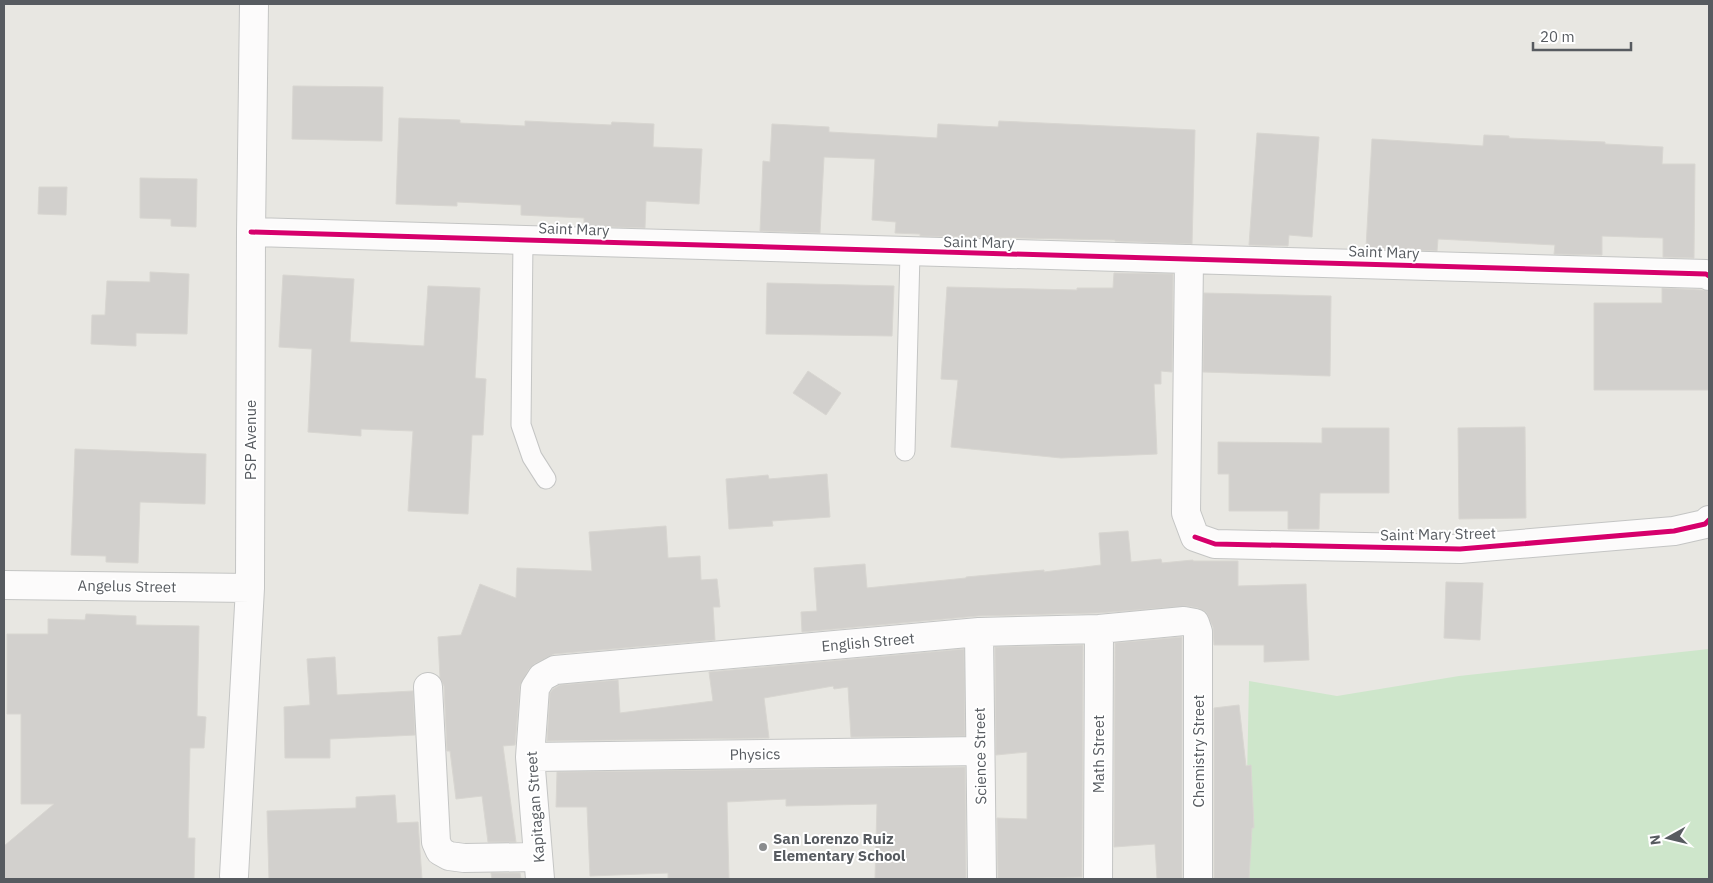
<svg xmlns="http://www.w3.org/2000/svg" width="1713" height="883" viewBox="0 0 1713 883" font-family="'IBM Plex Sans',sans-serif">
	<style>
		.green { fill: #cee6cb }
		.building { fill: #d2d0cd; stroke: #d8d6d1 }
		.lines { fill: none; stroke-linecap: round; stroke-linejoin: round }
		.service-casing { stroke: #c4c5c4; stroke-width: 21 }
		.minor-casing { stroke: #c4c5c4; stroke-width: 30 }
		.service { stroke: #fcfbfb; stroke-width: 19 }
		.minor { stroke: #fcfbfb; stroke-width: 28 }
		.cycleway-casing { stroke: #fff; stroke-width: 8 }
		.cycleway { stroke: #d6006c; stroke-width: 5 }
		.poi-dot { fill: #8a8c8e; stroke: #fff; stroke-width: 2 }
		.labels { text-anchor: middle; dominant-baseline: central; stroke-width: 4; stroke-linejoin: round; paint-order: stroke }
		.street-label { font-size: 15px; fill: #575b60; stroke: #fff }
		.poi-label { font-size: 15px; font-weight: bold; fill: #575b60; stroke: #fff; text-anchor: start }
	</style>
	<rect width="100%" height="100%" fill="#e8e7e2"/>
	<path class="green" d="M 1709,649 L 1709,879 L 1245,879 L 1249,681 L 1337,696 L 1459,676 Z"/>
	<path class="building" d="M 293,86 L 383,87 L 382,141 L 292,139 Z
		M 399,118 L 460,120 L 460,123 L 525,126 L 525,121 L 611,125 L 612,122 L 654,124 L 653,147 L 702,149 L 699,204 L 646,201 L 645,228 L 584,226 L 584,218 L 521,215 L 521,205 L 457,202 L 457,206 L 396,204 Z
		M 999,121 L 1195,130 L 1192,244 L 1115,241 L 1115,240 L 920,236 L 920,234 L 895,233 L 896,222 L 872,220 L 875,159 L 824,157 L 820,233 L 760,231 L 763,161 L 770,162 L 772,124 L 829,127 L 829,132 L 937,138 L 938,124 L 998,127 Z
		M 1257,133 L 1319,137 L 1312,237 L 1289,235 L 1288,246 L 1249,245 Z
		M 1484,135 L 1509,136 L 1509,138 L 1605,142 L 1605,144 L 1663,147 L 1662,164 L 1695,164 L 1694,258 L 1663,257 L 1663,238 L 1602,236 L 1602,255 L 1554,254 L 1555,245 L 1438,239 L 1437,251 L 1366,248 L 1372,139 L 1483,146 Z
		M 140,178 L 197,179 L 196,227 L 171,226 L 171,219 L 140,218 Z
		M 39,187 L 67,187 L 66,215 L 38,214 Z
		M 150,272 L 189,274 L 187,334 L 136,333 L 136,346 L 91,344 L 92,315 L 105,315 L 107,281 L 150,282 Z
		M 1114,273 L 1173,274 L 1172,372 L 1161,371 L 1161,384 L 1154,384 L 1157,454 L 1061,458 L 951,447 L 958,380 L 941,379 L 947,287 L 1077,290 L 1077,288 L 1113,288 Z
		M 283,275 L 354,279 L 350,342 L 424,346 L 428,286 L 480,288 L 475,378 L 486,379 L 483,435 L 472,435 L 468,514 L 408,511 L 413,431 L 361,429 L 361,436 L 308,432 L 312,349 L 279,347 Z
		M 767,283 L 894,286 L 892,336 L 766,334 Z
		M 1662,288 L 1702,290 L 1709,291 L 1709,390 L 1594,390 L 1594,303 L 1662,303 Z
		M 1204,293 L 1331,296 L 1330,376 L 1203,372 Z
		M 808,371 L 841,393 L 826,415 L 793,393 Z
		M 1525,427 L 1526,518 L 1459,519 L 1458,428 Z
		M 1322,428 L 1389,428 L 1389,493 L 1320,493 L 1319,529 L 1288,529 L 1288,511 L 1229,511 L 1229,474 L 1218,474 L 1218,442 L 1322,443 Z
		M 75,449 L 206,454 L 205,504 L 140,502 L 138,563 L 106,562 L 106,556 L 71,555 Z
		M 827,474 L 830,517 L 772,521 L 773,526 L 729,529 L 726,479 L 768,475 L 769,479 Z
		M 666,526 L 668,558 L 700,556 L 701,580 L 717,579 L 720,607 L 713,607 L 715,640 L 554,654 L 534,664 L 529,669 L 520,686 L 515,745 L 503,746 L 516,842 L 488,842 L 482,796 L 456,799 L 450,751 L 447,751 L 444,686 L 440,678 L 438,637 L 461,635 L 480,584 L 516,598 L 517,568 L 592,571 L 589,532 Z
		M 1128,531 L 1131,562 L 1161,559 L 1162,563 L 1193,560 L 1193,561 L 1238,561 L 1238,586 L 1306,584 L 1309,660 L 1264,662 L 1264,645 L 1214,645 L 1213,627 L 1206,612 L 1198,608 L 1187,606 L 1098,613 L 978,616 L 802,632 L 801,612 L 817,611 L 814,568 L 865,564 L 867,588 L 966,578 L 966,577 L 1044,570 L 1044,572 L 1101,565 L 1099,533 Z
		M 1446,582 L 1483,583 L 1480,640 L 1444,638 Z
		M 86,614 L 136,616 L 136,625 L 199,626 L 197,716 L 206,717 L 204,748 L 190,748 L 188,838 L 195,838 L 194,879 L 4,879 L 4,846 L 54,804 L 21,804 L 21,714 L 7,714 L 7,634 L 48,634 L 48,619 L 85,620 Z
		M 1182,637 L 1182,879 L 1157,879 L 1155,844 L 1114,847 L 1115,643 Z
		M 1083,645 L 1082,877 L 998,879 L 997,818 L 1027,819 L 1027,752 L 996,755 L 995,647 Z
		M 964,649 L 965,736 L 851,737 L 848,687 L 834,689 L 833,686 L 764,698 L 769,738 L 547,741 L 550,693 L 553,689 L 560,685 L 618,680 L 620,713 L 713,701 L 709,672 Z
		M 335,657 L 337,695 L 413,691 L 415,735 L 330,739 L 330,758 L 285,758 L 284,707 L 310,705 L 307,659 Z
		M 1239,705 L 1246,766 L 1251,765 L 1254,828 L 1252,828 L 1249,879 L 1214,879 L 1214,708 Z
		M 965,767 L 966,879 L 875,879 L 877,804 L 786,806 L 786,799 L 727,802 L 729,879 L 668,879 L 668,873 L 590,876 L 587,807 L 556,807 L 557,772 Z
		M 395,795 L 397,823 L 418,822 L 422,879 L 269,879 L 267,811 L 356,808 L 356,797 Z
		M 491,873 L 520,873 L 521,879 L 492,879 Z"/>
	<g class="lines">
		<g class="service-casing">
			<path id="service" d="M 523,240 L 521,425 L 532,457 L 546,479
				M 905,451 L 910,253"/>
		</g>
		<g class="minor-casing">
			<path id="minor" d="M 251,232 L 1706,274 L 1709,276
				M 1189,259 L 1186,513 L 1195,537 L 1215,544 L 1460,549 L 1674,531 L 1705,524 L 1709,520
				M 4,585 L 250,588
				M 979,632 L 982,879
				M 428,687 L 436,842 L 440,851 L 449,856 L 464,858 L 537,857
				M 530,757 L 980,751
				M 234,876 L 250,588 L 251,232 L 254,4
				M 540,879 L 530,757 L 535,688 L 542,677 L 555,670 L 979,632 L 1099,629 L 1184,621 L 1195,623 L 1198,632 L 1198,879
				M 1098,879 L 1099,629"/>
		</g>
		<use href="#service" class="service"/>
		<use href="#minor" class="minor"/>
		<g class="cycleway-casing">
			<path id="cycleway" d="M 251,232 L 1706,274 L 1709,276
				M 1195,537 L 1215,544 L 1460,549 L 1674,531 L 1705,524 L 1709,520"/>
		</g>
		<use href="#cycleway" class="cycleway"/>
	</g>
	<circle class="poi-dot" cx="763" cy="847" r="5"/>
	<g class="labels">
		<g class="street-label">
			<text transform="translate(574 229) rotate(2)">Saint Mary</text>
			<text transform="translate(979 242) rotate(1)">Saint Mary</text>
			<text transform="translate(1384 252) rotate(2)">Saint Mary</text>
			<text transform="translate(250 440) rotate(-90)">PSP Avenue</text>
			<text transform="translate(1438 534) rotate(-1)">Saint Mary Street</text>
			<text transform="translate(127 586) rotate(1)">Angelus Street</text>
			<text transform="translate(868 642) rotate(-5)">English Street</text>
			<text transform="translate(1198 751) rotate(-90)">Chemistry Street</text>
			<text transform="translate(755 754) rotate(-1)">Physics</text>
			<text transform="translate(1098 754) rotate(-90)">Math Street</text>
			<text transform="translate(980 756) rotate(-91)">Science Street</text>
			<text transform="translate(535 807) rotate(-94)">Kapitagan Street</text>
		</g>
		<g class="poi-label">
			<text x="773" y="838">San Lorenzo Ruiz<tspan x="773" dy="17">Elementary School</tspan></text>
		</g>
	</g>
	<rect width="1713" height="883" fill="none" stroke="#575b60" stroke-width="10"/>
	<g transform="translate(1668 838) rotate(262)" stroke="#ffffff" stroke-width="4" paint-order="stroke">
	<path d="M0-4L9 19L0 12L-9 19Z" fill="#575b60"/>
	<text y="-8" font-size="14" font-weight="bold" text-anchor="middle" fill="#575b60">N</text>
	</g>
	<path d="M1533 42v8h98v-8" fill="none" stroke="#575b60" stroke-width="2.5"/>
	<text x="1540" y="42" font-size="15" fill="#575b60" stroke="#ffffff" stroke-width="4" paint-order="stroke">20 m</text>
</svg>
